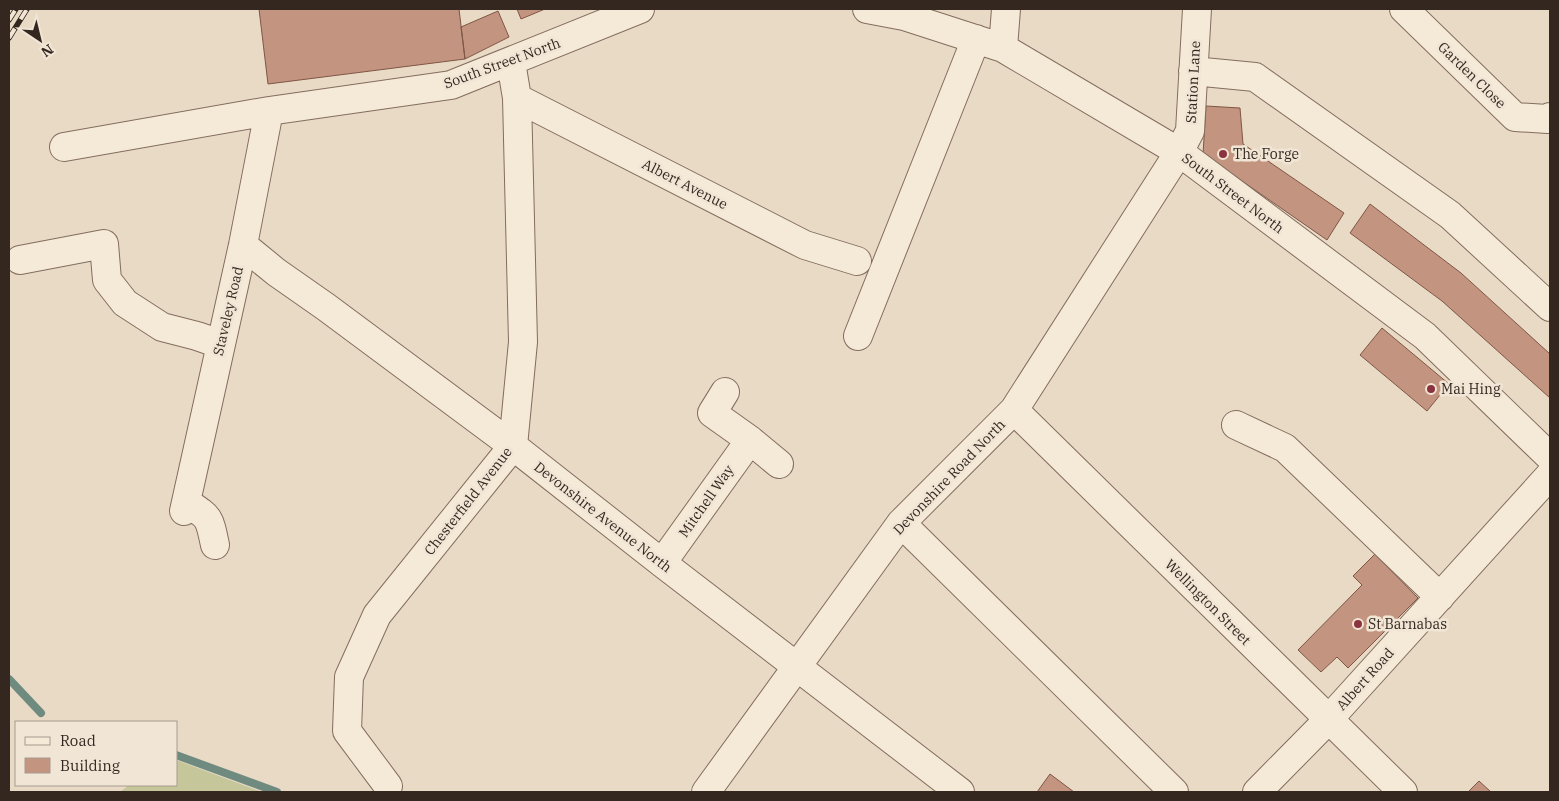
<svg xmlns="http://www.w3.org/2000/svg" width="1559" height="801" viewBox="0 0 1559 801" font-family="'IBM Plex Serif',serif">
	<style>
		.green { fill: #c6c69b }
		.lines { fill: none; stroke-linecap: round; stroke-linejoin: round }
		.stream { stroke: #6f8b80; stroke-width: 8 }
		.building { fill: #c39480; stroke: #7f5646 }
		.minor-casing { stroke: #836d5e; stroke-width: 30 }
		.minor { stroke: #f5e9d8; stroke-width: 28 }
		.rail-casing { stroke: #342720; stroke-width: 5.5 }
		.rail { stroke: #f1e6d5; stroke-width: 4; stroke-dasharray: 11; stroke-linecap: butt }
		.poi-dot { fill: #8b3440; stroke: #f1e6d5; stroke-width: 2 }
		.labels { text-anchor: middle; dominant-baseline: central; stroke-width: 5; stroke-linejoin: round; paint-order: stroke }
		.street-label { font-size: 14px; fill: #342720; stroke: #f1e6d5 }
		.poi-label { font-size: 14px; fill: #342720; stroke: #f1e6d5; text-anchor: start }
	</style>
	<rect width="100%" height="100%" fill="#e9dac6"/>
	<path class="green" d="M 176,760 L 262,792 L 120,792 L 129,785 L 176,785 Z"/>
	<g class="lines">
		<path class="stream" d="M 9,679 L 41,713
			M 176,755 L 277,792"/>
	</g>
	<path class="building" d="M 259,9 L 459,9 L 465,59 L 268,84 Z
		M 517,9 L 545,9 L 521,19 Z
		M 498,11 L 509,37 L 465,59 L 461,27 Z
		M 1206,106 L 1240,108 L 1243,144 L 1344,213 L 1327,240 L 1203,154 Z
		M 1370,204 L 1461,273 L 1550,354 L 1550,398 L 1442,301 L 1350,233 Z
		M 1382,328 L 1449,384 L 1427,411 L 1360,355 Z
		M 1375,554 L 1418,598 L 1348,668 L 1337,657 L 1321,672 L 1298,650 L 1362,585 L 1353,576 Z
		M 1050,774 L 1074,792 L 1037,792 Z
		M 1479,781 L 1491,792 L 1468,792 Z"/>
	<g class="lines">
		<g class="minor-casing">
			<path id="minor" d="M 867,9 L 904,16 L 1003,48 L 1179,152 L 1425,336 L 1550,457
				M 1404,9 L 1515,117 L 1548,119 L 1550,117
				M 1003,48 L 1006,9
				M 1193,71 L 1255,77 L 1450,215 L 1550,307
				M 517,98 L 805,245 L 857,261
				M 64,147 L 269,111 L 451,85 L 640,9
				M 243,245 L 276,272 L 326,307 L 513,446 L 662,563 L 960,792
				M 20,260 L 104,244 L 107,280 L 125,303 L 162,327 L 197,336 L 220,344
				M 858,336 L 976,39
				M 725,392 L 712,413 L 750,440 L 779,464
				M 1014,410 L 1403,792
				M 1236,425 L 1285,448 L 1440,597
				M 186,502 C 210,518 209,516 215,545
				M 184,511 L 243,245 L 269,111
				M 901,523 L 1174,792
				M 662,563 L 750,440
				M 388,786 L 347,731 L 349,677 L 377,615 L 513,446 L 523,342 L 517,98 L 511,62
				M 706,792 L 901,523 L 1014,410 L 1179,152 L 1190,131 L 1197,9
				M 1257,792 L 1328,720 L 1550,475"/>
		</g>
		<use href="#minor" class="minor"/>
		<g class="rail-casing">
			<path id="rail" d="M 9,20 L 16,9
				M 9,38 L 27,9"/>
		</g>
		<use href="#rail" class="rail"/>
	</g>
	<g class="poi-dot">
		<circle cx="1223" cy="154" r="5"/>
		<circle cx="1431" cy="389" r="5"/>
		<circle cx="1358" cy="624" r="5"/>
	</g>
	<g class="labels">
		<g class="street-label">
			<text transform="translate(502 63) rotate(-20)">South Street North</text>
			<text transform="translate(1472 75) rotate(44)">Garden Close</text>
			<text transform="translate(1193 82) rotate(-87)">Station Lane</text>
			<text transform="translate(685 184) rotate(27)">Albert Avenue</text>
			<text transform="translate(1233 193) rotate(37)">South Street North</text>
			<text transform="translate(228 311) rotate(-77)">Staveley Road</text>
			<text transform="translate(949 477) rotate(-46)">Devonshire Road North</text>
			<text transform="translate(468 501) rotate(-52)">Chesterfield Avenue</text>
			<text transform="translate(706 501) rotate(-55)">Mitchell Way</text>
			<text transform="translate(603 517) rotate(38)">Devonshire Avenue North</text>
			<text transform="translate(1208 602) rotate(45)">Wellington Street</text>
			<text transform="translate(1365 679) rotate(-48)">Albert Road</text>
		</g>
		<g class="poi-label">
			<text x="1233" y="154">The Forge</text>
			<text x="1441" y="389">Mai Hing</text>
			<text x="1368" y="624">St Barnabas</text>
		</g>
	</g>
	<rect width="1559" height="801" fill="none" stroke="#342720" stroke-width="20"/>
	<rect x="15" y="721" width="162" height="65" fill="#f1e6d5" stroke="#a59a8d"/>
	<rect x="25" y="737" width="25" height="8" fill="#f5e9d8" stroke="#a59a8d"/>
	<text x="60" y="746" font-size="15" fill="#342720">Road</text>
	<rect x="25" y="758" width="25" height="15" fill="#c39480" stroke="#a59a8d"/>
	<text x="60" y="771" font-size="15" fill="#342720">Building</text>
	<g transform="translate(40 40) rotate(145)" stroke="#f1e6d5" stroke-width="4" paint-order="stroke">
	<path d="M0-4L9 19L0 12L-9 19Z" fill="#342720"/>
	<text y="-8" font-size="14" font-weight="bold" text-anchor="middle" fill="#342720">N</text>
	</g>
</svg>
